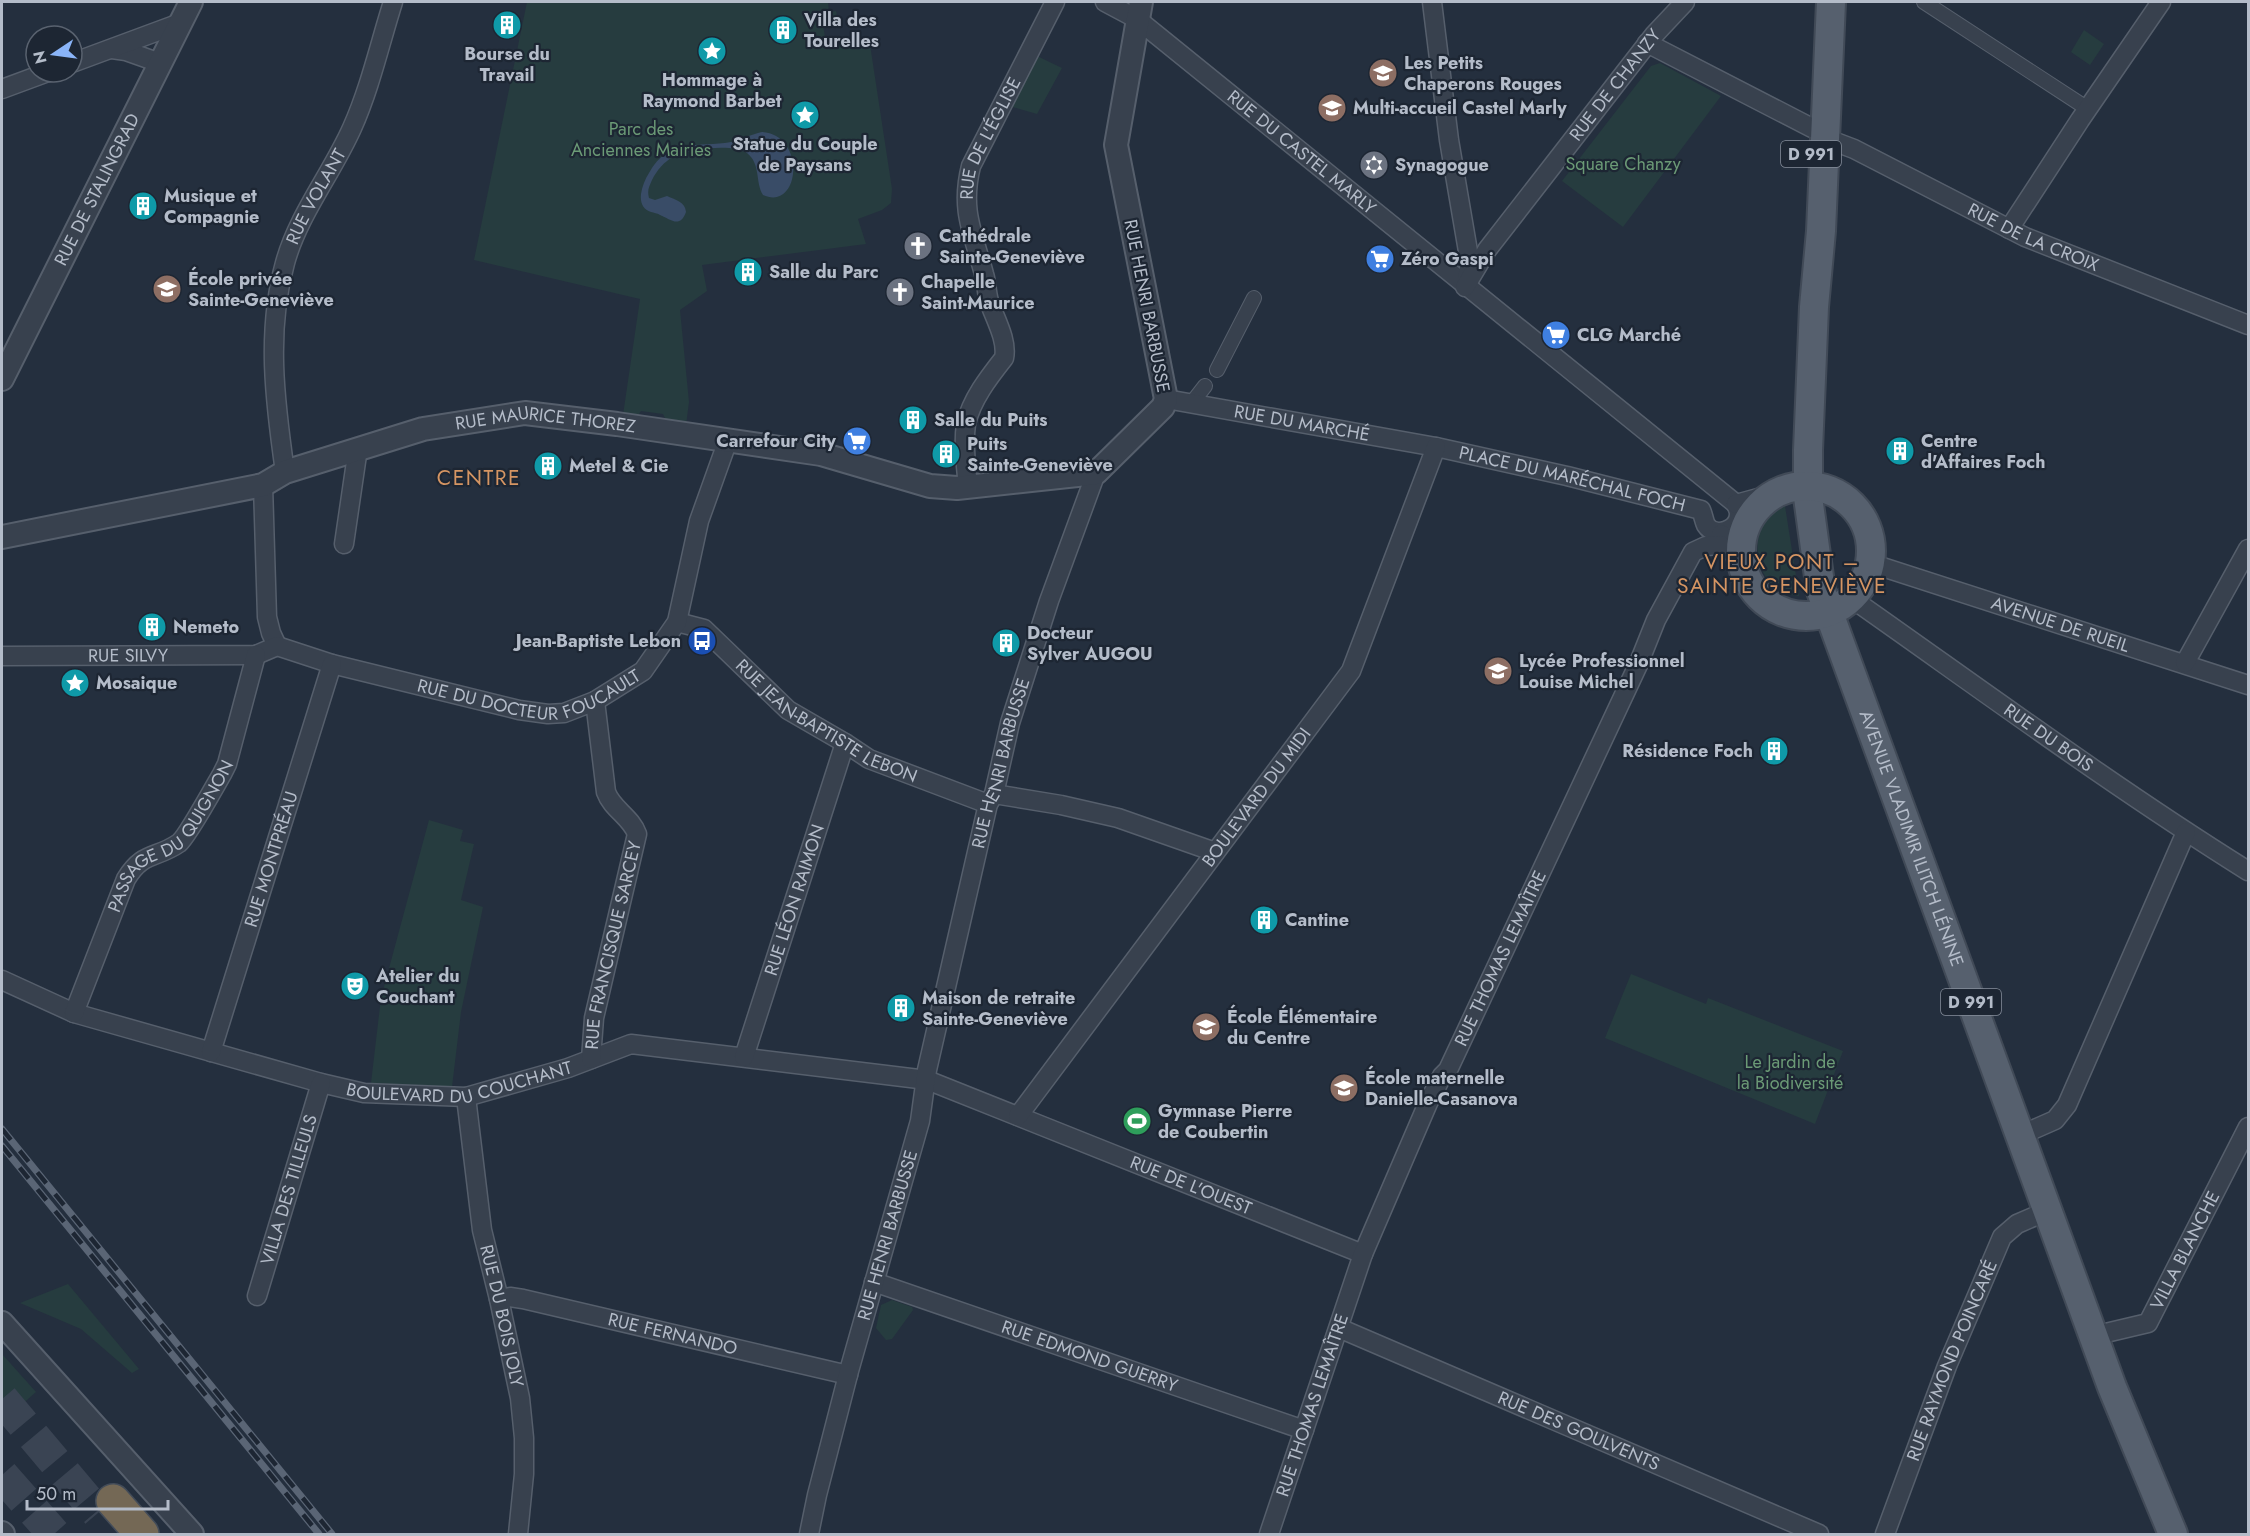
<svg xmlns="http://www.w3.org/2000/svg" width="2250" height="1536" viewBox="0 0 2250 1536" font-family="Jost,sans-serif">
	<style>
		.green { fill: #263c3f }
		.water { fill: #394c67 }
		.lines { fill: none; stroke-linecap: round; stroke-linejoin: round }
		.motorway-tunnel { stroke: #3a4453; stroke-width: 33; stroke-dasharray: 33 16; stroke-linecap: butt }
		.pedestrian-casing { stroke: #565f6c; stroke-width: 16 }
		.minor-casing { stroke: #565f6c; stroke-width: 21 }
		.tertiary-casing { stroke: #565f6c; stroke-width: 26 }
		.primary-casing { stroke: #414a57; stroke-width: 32 }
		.motorway-casing { stroke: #434c59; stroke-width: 36 }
		.pedestrian { stroke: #38414e; stroke-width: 14 }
		.minor { stroke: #38414e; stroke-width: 18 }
		.tertiary { stroke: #38414e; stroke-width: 22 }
		.primary { stroke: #56606e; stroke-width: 28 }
		.motorway { stroke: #746855; stroke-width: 33 }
		.rail-casing { stroke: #5a6575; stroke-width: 7 }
		.rail { stroke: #1d2633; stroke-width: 4.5; stroke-dasharray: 14; stroke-linecap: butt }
		.labels { text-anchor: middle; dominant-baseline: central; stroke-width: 4.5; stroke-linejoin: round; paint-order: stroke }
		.shield { fill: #1d2633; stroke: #878f9c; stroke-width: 1.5 }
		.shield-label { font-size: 16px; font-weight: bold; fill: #b4bcc9 }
		.poi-label { font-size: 18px; font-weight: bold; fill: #b4bcc9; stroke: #1d2633; text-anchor: start }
		.street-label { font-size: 18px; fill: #b4bcc9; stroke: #1d2633 }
		.park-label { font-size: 18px; fill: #6b9a76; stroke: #1d2633 }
		.quarter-label { font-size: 21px; letter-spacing: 1.5px; fill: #d59563; stroke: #1d2633 }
	</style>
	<rect width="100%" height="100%" fill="#242f3e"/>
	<path class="green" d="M 527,2 L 828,2 L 829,12 L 836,11 L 838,21 L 823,24 L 826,44 L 869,38 L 892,189 L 891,203 L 882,210 L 858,219 L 866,244 L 702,265 L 707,291 L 680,310 L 689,402 L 686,425 L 667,422 L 663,414 L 641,411 L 637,417 L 623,415 L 640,299 L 474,260 Z
		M 2084,30 L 2104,44 L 2090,65 L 2071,52 Z
		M 1037,56 L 1062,68 L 1037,114 L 1009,106 Z
		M 1660,63 L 1721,96 L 1623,227 L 1562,181 L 1651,66 Z
		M 1785,506 L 1799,595 L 1799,596 C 1761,594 1746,547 1767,519 C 1772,512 1776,507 1785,506 Z
		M 429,820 L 463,830 L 460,841 L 474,844 L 461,900 L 483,907 L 461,1012 L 452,1087 L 371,1083 L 381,998 Z
		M 1631,974 L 1706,1004 L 1708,998 L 1843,1051 L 1815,1124 L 1605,1038 Z
		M 68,1284 L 139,1369 L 132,1373 L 81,1329 L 20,1303 Z
		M 892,1300 L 912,1307 L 913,1310 L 892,1339 L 886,1340 L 876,1328 L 881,1305 Z
		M 2,1354 L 36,1392 L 2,1422 Z"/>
	<path class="water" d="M 762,132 C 807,135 800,212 763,195 C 755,182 761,164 747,153 C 733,143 689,149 674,156 C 664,162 657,170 652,180 C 649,187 647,190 649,198 L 655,200 L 667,196 C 676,200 685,202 686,212 C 680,229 670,219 660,215 C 657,213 654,213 651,212 C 643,209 640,203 641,194 C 642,187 645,179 649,173 C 669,137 698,148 731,142 C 742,140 751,134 762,132 Z"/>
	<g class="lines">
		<path class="motorway-tunnel" d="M 2,1399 L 98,1513
			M 2,1475 L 54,1534"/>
		<g class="pedestrian-casing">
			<path id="pedestrian" d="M 1924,2 L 2088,109
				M 1217,370 L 1254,298
				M 1191,404 L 1205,386"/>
		</g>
		<g class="minor-casing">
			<g id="minor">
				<path id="s1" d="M 1105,2 L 1137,19 L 1736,504"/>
				<path d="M 1432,2 L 1449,140 L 1470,263 L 1467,279"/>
				<path d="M 1647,43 L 1812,128"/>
				<path d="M 112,49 L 126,51 L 160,63"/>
				<path d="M 72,63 L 180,23"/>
				<path d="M 2,89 L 48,72"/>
				<path id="s2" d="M 1825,138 L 1854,149 L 2025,237 L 2248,325"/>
				<path d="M 2009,229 L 2080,120 L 2161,2"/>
				<path id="s3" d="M 1465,287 L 1487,250 L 1654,35 L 1685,2"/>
				<path id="s4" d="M 1166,399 L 1436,447 L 1567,476 L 1701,510 C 1703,514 1704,521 1706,525 C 1715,539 1739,530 1739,514 C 1739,510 1737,507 1736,504"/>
				<path id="s5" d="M 285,472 C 275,402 266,331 285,263 C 298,215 332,173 352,128 C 370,88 380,43 393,2"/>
				<path d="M 263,485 L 267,617 L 271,633 L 277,646"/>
				<path id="s6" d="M 968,486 C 966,467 963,444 966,424 C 971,400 989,377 1004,358 C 1008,340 994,317 989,301 C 986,291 987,283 984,274 C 973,233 960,210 971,166 L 1055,2"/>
				<path d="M 1736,504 L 1776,493"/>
				<path d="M 1721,534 L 1721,545 L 1742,558"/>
				<path d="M 344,544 L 358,448"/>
				<path id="s7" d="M 1870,563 L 2248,685"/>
				<path id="s8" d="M 1851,598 C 1982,690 2112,786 2248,871"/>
				<path id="s9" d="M 677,622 L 704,629 L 788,710 L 845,743 L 869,759 L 988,804"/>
				<path id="s10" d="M 2,656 L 256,655 L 277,646 L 332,664 L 519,710 L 548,714 L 564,713 L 595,701 L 643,671 L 677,622 L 699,521 L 728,440"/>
				<path d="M 2185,663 L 2248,549"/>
				<path d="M 994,794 L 1061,805 L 1118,818 L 1215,852"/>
				<path id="s11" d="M 2,980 L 74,1013 L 321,1083 L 364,1093 L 466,1097 L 568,1068 L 631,1044 L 927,1080 L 1363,1254"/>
				<path id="s12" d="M 74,1013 L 126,879 C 143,851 156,859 179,843 C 187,837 215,786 222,774 L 227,764 L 256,655"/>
				<path id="s13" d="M 211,1052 L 332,664"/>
				<path id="s14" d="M 744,1057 L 845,743"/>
				<path id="s15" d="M 591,1059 L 594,1018 L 637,834 C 631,817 612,809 606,792 L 595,701"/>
				<path id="s16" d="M 466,1097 L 482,1230 L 499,1299 L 520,1398 L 524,1438 L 524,1474 L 518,1534"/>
				<path id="s17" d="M 1018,1116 L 1351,671 L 1436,447"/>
				<path d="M 2021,1135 L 2055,1120 L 2067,1105 L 2186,832"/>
				<path id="s18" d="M 874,1282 L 1304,1430"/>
				<path id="s19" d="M 257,1296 L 321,1083"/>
				<path id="s20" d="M 499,1299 L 510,1297 L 523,1299 L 848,1375"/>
				<path id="s21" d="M 1339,1328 L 1819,1534"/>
				<path id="s22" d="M 2093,1336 L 2148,1323 L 2248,1127"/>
				<path id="s23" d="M 809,1534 L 817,1495 L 849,1371 L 920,1121 L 927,1070 L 988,804 L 994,794 L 1010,723 L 1049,601 L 1096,473"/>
				<path id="s24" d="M 1269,1534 L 1363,1254 L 1428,1103 L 1442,1076 L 1448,1070 L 1638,665 L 1656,620 L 1693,552 L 1706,546 L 1721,545"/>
				<path id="s25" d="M 1885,1534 L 1947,1366 L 2002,1237 L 2017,1224 L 2047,1211"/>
			</g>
		</g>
		<g class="tertiary-casing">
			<g id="tertiary">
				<path id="s26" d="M 2,379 L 191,2"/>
				<path id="s27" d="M 2,537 L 263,485 L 285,472 L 423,429 L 525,413 L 617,424 L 821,454 L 930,486 L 957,488 L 1096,473 L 1163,407 L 1166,399 L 1116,145 L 1141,2"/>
				<path d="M 2,1323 L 192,1534"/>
				<path d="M 2,1533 L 3,1534"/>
			</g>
		</g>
		<g class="primary-casing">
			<g id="primary">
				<path id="s28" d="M 1831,2 L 1821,231 L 1814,307 L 1808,450 L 1808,497 L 1821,591 L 2112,1387 L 2173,1534"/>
				<circle cx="1806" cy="551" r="65"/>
			</g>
		</g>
		<g class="motorway-casing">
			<path id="motorway" d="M 113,1501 L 142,1534"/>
		</g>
		<use href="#pedestrian" class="pedestrian"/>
		<use href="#minor" class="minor"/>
		<use href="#tertiary" class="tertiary"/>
		<use href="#primary" class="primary"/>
		<use href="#motorway" class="motorway"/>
		<g class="rail-casing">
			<path id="rail" d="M 2,1129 L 332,1534
				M 2,1146 L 319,1534"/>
		</g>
		<use href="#rail" class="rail"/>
	</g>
	<defs>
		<g id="building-disc" transform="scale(1.5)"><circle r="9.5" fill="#0f9aa8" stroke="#1d2633"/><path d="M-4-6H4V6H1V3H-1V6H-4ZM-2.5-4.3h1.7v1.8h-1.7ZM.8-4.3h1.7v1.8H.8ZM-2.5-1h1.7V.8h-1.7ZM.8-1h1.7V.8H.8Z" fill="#fff"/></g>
		<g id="sight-disc" transform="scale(1.5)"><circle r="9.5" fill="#0f9aa8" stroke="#1d2633"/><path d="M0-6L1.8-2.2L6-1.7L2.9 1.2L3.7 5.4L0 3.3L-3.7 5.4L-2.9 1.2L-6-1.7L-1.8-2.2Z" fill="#fff"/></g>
		<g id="school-disc" transform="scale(1.5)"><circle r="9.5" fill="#8d6e63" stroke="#1d2633"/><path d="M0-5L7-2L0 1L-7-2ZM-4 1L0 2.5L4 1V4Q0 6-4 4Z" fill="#fff"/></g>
		<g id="synagogue-disc" transform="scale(1.5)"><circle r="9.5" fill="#6b7280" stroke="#1d2633"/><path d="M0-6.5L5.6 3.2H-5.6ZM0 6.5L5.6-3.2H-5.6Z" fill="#fff"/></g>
		<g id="church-disc" transform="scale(1.5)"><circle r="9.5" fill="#6b7280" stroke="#1d2633"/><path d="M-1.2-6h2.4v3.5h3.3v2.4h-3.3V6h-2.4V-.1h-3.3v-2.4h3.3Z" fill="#fff"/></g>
		<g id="supermarket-disc" transform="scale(1.5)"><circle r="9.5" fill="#3f7fe0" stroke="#1d2633"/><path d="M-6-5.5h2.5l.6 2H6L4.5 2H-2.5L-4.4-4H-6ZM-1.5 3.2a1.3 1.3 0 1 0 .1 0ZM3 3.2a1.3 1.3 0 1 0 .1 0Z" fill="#fff"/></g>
		<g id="bus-disc" transform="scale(1.5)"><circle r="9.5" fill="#1a4fb4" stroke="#1d2633"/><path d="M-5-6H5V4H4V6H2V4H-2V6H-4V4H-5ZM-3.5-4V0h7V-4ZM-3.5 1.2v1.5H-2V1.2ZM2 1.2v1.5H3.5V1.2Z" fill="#fff"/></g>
		<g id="theatre-disc" transform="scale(1.5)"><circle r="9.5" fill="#0f9aa8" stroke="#1d2633"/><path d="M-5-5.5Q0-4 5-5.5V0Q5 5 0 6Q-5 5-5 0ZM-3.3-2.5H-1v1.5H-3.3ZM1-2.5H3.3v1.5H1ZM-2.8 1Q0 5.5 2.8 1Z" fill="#fff"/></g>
		<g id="stadium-disc" transform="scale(1.5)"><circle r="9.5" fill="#2e9e5b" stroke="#1d2633"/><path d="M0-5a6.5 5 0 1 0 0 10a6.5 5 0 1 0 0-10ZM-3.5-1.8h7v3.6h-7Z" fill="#fff"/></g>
	</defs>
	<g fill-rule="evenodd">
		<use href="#building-disc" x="507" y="25"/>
		<use href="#building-disc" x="783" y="30"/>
		<use href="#sight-disc" x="712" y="51"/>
		<use href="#school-disc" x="1383" y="73"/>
		<use href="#school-disc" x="1332" y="108"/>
		<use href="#sight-disc" x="805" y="115"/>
		<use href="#synagogue-disc" x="1374" y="165"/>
		<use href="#building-disc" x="143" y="206"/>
		<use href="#church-disc" x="918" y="246"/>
		<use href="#supermarket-disc" x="1380" y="259"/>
		<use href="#building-disc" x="748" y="272"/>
		<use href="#school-disc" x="167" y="289"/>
		<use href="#church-disc" x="900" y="292"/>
		<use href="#supermarket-disc" x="1556" y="335"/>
		<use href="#building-disc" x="913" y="420"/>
		<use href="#supermarket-disc" x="857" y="441"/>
		<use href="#building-disc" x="1900" y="451"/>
		<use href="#building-disc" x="946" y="454"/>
		<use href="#building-disc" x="548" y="466"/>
		<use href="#building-disc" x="152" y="627"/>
		<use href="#bus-disc" x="702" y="641"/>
		<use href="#building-disc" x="1006" y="643"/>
		<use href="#school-disc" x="1498" y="671"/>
		<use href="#sight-disc" x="75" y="683"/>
		<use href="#building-disc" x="1774" y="751"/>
		<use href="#building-disc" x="1264" y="920"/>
		<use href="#theatre-disc" x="355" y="986"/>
		<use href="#building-disc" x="901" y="1008"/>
		<use href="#school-disc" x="1206" y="1027"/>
		<use href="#school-disc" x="1344" y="1088"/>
		<use href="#stadium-disc" x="1137" y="1121"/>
	</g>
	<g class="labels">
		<g class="shield">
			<rect x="1781" y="141" width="60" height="26" rx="4.5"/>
			<rect x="1941" y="989" width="60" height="26" rx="4.5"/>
		</g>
		<g class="shield-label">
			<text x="1811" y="154">D 991</text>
			<text x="1971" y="1002">D 991</text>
		</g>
		<g class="poi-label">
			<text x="804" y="20">Villa des<tspan x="804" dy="21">Tourelles</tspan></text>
			<text x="507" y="54" text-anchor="middle">Bourse du<tspan x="507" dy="21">Travail</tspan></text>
			<text x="1404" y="63">Les Petits<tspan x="1404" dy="21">Chaperons Rouges</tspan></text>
			<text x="712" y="80" text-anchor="middle">Hommage à<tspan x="712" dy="21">Raymond Barbet</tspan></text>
			<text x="1353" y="108">Multi-accueil Castel Marly</text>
			<text x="805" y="144" text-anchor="middle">Statue du Couple<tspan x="805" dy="21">de Paysans</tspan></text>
			<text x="1395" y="165">Synagogue</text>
			<text x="164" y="196">Musique et<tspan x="164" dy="21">Compagnie</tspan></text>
			<text x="939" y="236">Cathédrale<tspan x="939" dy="21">Sainte-Geneviève</tspan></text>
			<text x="1401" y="259">Zéro Gaspi</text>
			<text x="769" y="272">Salle du Parc</text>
			<text x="188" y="279">École privée<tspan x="188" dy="21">Sainte-Geneviève</tspan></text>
			<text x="921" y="282">Chapelle<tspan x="921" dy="21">Saint-Maurice</tspan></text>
			<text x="1577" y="335">CLG Marché</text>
			<text x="934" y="420">Salle du Puits</text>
			<text x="836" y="441" text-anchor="end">Carrefour City</text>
			<text x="1921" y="441">Centre<tspan x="1921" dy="21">d'Affaires Foch</tspan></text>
			<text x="967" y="444">Puits<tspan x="967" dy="21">Sainte-Geneviève</tspan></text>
			<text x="569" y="466">Metel &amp; Cie</text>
			<text x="173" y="627">Nemeto</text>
			<text x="1027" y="633">Docteur<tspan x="1027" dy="21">Sylver AUGOU</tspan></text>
			<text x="681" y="641" text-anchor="end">Jean-Baptiste Lebon</text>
			<text x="1519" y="661">Lycée Professionnel<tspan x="1519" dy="21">Louise Michel</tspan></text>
			<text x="96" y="683">Mosaique</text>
			<text x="1753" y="751" text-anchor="end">Résidence Foch</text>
			<text x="1285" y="920">Cantine</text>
			<text x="376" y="976">Atelier du<tspan x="376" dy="21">Couchant</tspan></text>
			<text x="922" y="998">Maison de retraite<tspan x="922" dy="21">Sainte-Geneviève</tspan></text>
			<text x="1227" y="1017">École Élémentaire<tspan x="1227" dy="21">du Centre</tspan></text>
			<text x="1365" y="1078">École maternelle<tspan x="1365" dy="21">Danielle-Casanova</tspan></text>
			<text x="1158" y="1111">Gymnase Pierre<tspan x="1158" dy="21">de Coubertin</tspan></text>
		</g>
		<g class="street-label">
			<text stroke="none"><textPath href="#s3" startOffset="252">RUE DE CHANZY</textPath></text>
			<text stroke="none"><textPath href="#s6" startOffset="369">RUE DE L'ÉGLISE</textPath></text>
			<text stroke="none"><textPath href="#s1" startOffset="248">RUE DU CASTEL MARLY</textPath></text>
			<text stroke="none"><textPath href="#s26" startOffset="212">RUE DE STALINGRAD</textPath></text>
			<text stroke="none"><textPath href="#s5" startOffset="284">RUE VOLANT</textPath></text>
			<text stroke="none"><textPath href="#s2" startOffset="231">RUE DE LA CROIX</textPath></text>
			<text transform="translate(1147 306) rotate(79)">RUE HENRI BARBUSSE</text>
			<text stroke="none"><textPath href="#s4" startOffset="138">RUE DU MARCHÉ</textPath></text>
			<text stroke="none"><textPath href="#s27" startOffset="560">RUE MAURICE THOREZ</textPath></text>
			<text stroke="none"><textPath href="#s4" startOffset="414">PLACE DU MARÉCHAL FOCH</textPath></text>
			<text stroke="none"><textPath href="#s7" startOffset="200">AVENUE DE RUEIL</textPath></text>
			<text stroke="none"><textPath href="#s10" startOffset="126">RUE SILVY</textPath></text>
			<text stroke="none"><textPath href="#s10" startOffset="540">RUE DU DOCTEUR FOUCAULT</textPath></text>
			<text stroke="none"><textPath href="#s9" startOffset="183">RUE JEAN-BAPTISTE LEBON</textPath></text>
			<text stroke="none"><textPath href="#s8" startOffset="242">RUE DU BOIS</textPath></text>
			<text stroke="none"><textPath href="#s23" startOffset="795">RUE HENRI BARBUSSE</textPath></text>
			<text stroke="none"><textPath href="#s17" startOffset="398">BOULEVARD DU MIDI</textPath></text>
			<text stroke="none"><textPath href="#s12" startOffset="207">PASSAGE DU QUIGNON</textPath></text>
			<text stroke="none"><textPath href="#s28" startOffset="854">AVENUE VLADIMIR ILITCH LÉNINE</textPath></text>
			<text stroke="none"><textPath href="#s13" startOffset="202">RUE MONTPRÉAU</textPath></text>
			<text stroke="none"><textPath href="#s14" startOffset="165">RUE LÉON RAIMON</textPath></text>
			<text stroke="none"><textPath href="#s15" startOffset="116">RUE FRANCISQUE SARCEY</textPath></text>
			<text stroke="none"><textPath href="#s24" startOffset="622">RUE THOMAS LEMAÎTRE</textPath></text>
			<text stroke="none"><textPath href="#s11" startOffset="477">BOULEVARD DU COUCHANT</textPath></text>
			<text stroke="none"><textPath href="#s11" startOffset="1238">RUE DE L'OUEST</textPath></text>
			<text stroke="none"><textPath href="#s19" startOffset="111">VILLA DES TILLEULS</textPath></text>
			<text stroke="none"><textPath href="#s23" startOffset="309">RUE HENRI BARBUSSE</textPath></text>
			<text stroke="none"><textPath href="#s22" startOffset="138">VILLA BLANCHE</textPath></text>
			<text stroke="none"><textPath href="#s16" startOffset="222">RUE DU BOIS JOLY</textPath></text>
			<text stroke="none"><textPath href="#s20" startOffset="178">RUE FERNANDO</textPath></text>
			<text stroke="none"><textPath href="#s18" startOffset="228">RUE EDMOND GUERRY</textPath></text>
			<text stroke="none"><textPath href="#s25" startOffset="186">RUE RAYMOND POINCARÉ</textPath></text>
			<text stroke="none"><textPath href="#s24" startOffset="136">RUE THOMAS LEMAÎTRE</textPath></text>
			<text stroke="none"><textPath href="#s21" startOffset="261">RUE DES GOULVENTS</textPath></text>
		</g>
		<g class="park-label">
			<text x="641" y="129">Parc des<tspan x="641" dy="21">Anciennes Mairies</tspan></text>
			<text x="1623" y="164">Square Chanzy</text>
			<text x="1790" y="1062">Le Jardin de<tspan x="1790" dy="21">la Biodiversité</tspan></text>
		</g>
		<g class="quarter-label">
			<text x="479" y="478">CENTRE</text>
			<text x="1782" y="562">VIEUX PONT –<tspan x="1782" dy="24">SAINTE GENEVIÈVE</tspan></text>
		</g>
	</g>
	<rect width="2250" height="1536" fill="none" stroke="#b4bcc9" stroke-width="6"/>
	<g transform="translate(54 54) rotate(257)"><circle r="28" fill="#1d2633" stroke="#59626f" stroke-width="1.5"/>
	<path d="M0-4.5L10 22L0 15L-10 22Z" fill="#8ab4f8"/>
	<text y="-9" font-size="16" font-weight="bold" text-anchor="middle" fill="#b4bcc9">N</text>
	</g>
	<path d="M27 1500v9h141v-9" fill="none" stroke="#b4bcc9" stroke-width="3"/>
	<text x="36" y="1500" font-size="18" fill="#b4bcc9" stroke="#1d2633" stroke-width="4.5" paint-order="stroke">50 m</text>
</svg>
